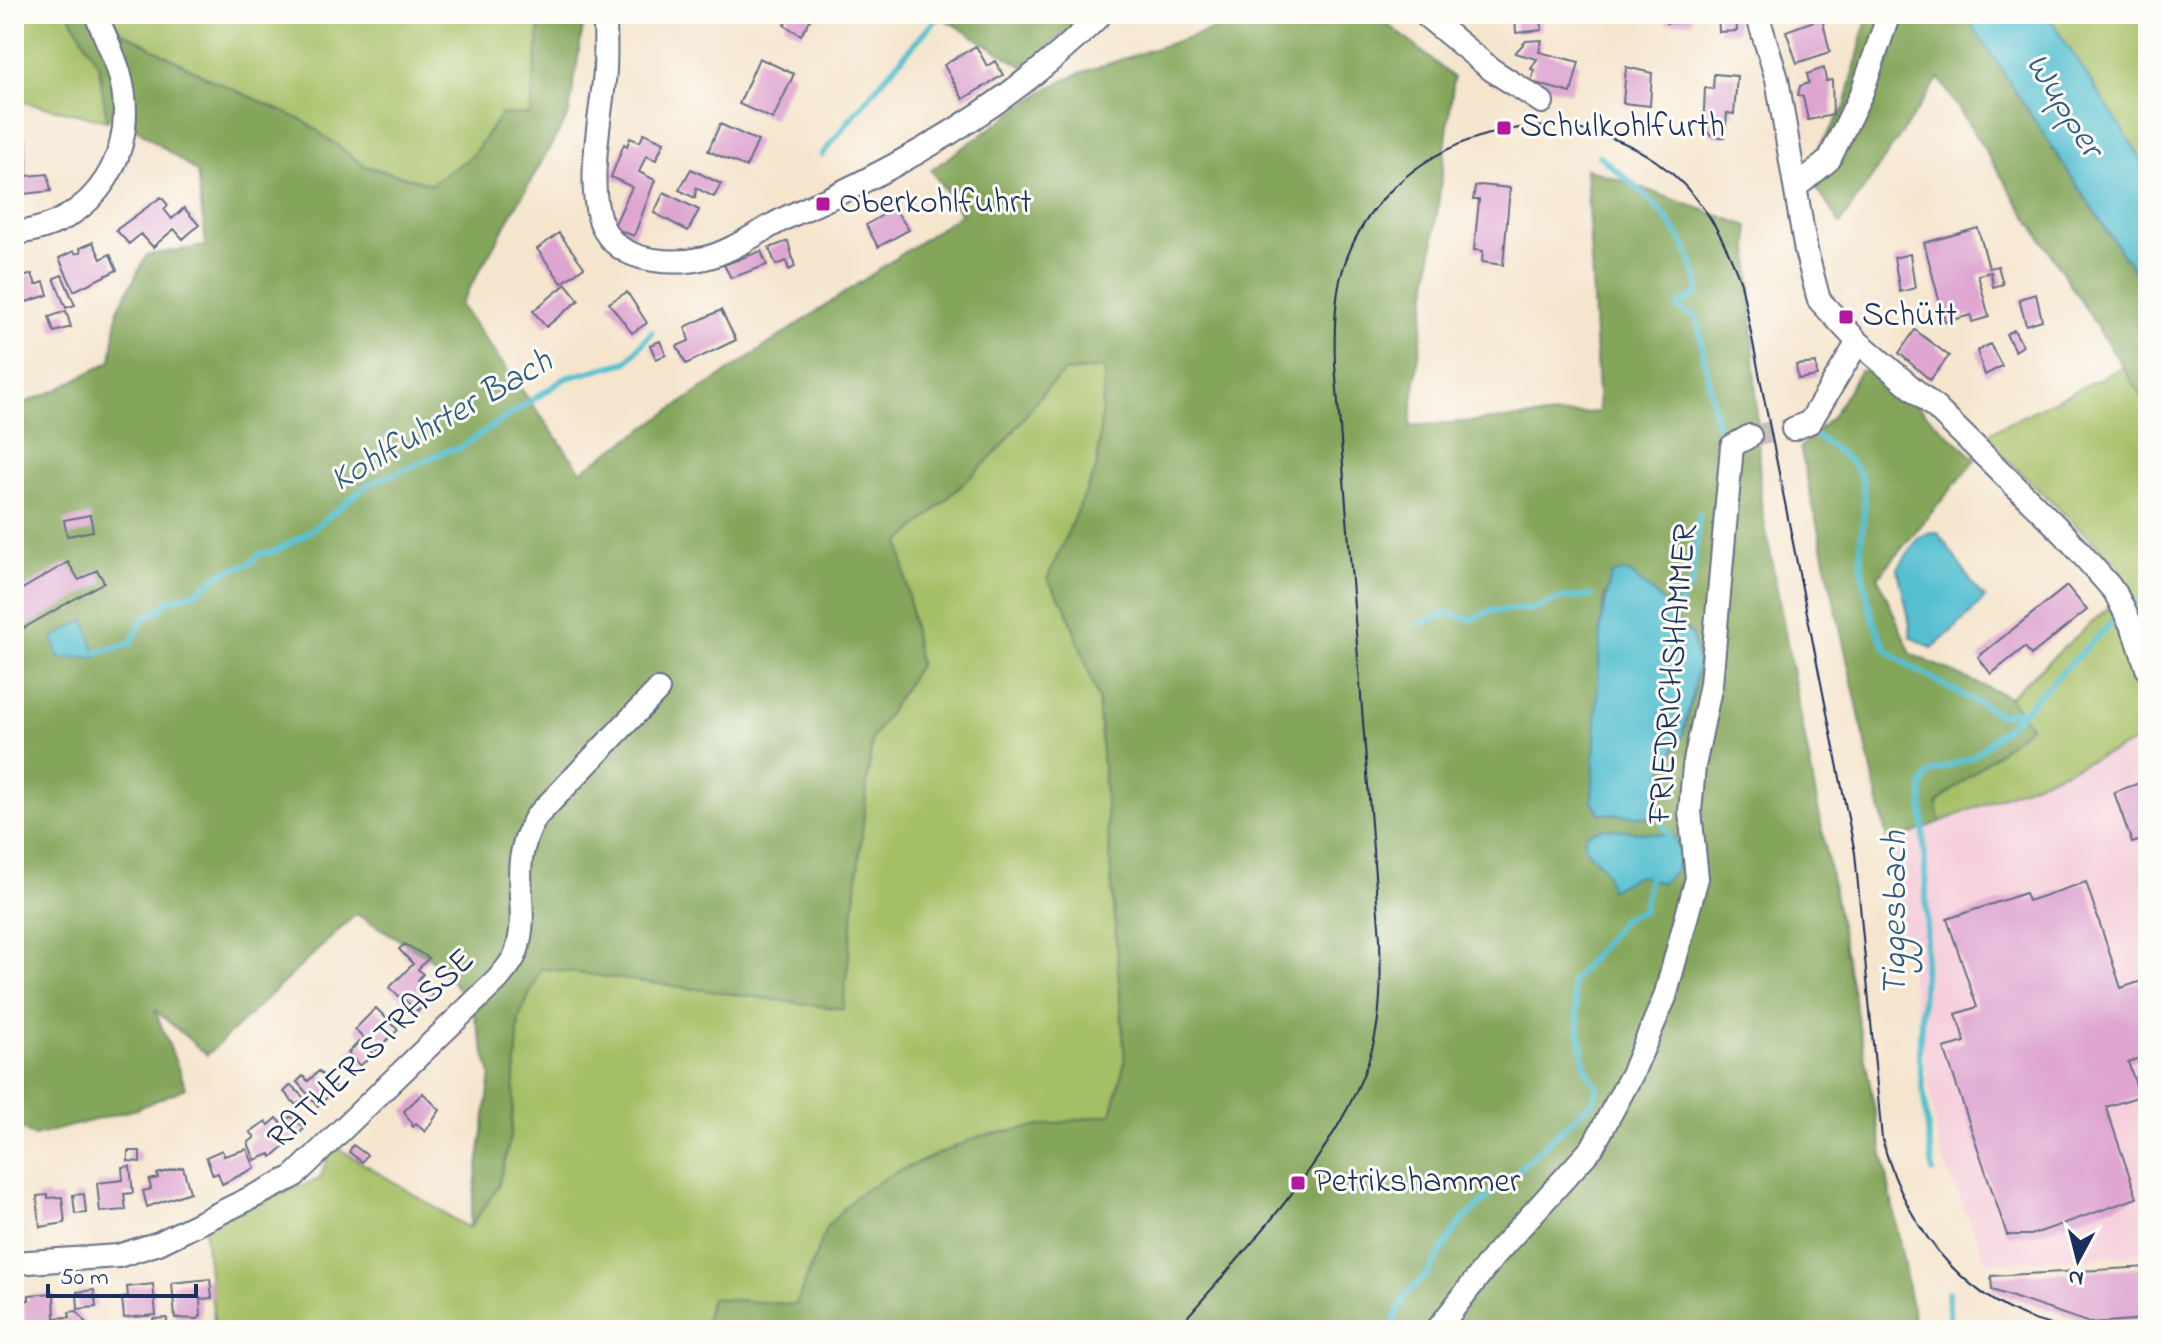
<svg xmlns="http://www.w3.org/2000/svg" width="2162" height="1344" viewBox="0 0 2162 1344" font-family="'Indie Flower',sans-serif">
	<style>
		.built { fill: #f5cfdb }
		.green { fill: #a5bf65; stroke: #607762; stroke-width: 2 }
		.forest { fill: #84a65a; stroke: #506a5c; stroke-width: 2; fill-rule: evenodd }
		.water { fill: #54bfd0; stroke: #387797; stroke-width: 2 }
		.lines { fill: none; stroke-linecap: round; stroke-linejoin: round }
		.stream { stroke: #54bfd0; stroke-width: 6 }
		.building { fill: #dea5d0 }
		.street-tunnel { stroke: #c9c1b7; stroke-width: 22; stroke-dasharray: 22 11; stroke-linecap: butt }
		.street-casing { stroke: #676f85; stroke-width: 26 }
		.street { stroke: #fff; stroke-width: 22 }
		.tram { stroke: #1b2f5e; stroke-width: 2 }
		.poi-dot { fill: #b5179e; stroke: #fdfcf7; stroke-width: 3 }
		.labels { text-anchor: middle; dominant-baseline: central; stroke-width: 6; stroke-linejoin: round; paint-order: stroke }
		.poi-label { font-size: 34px; fill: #1b2f5e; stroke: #fdfcf7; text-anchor: start }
		.street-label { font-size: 34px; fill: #1b2f5e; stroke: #fdfcf7 }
		.water-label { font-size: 36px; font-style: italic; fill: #2c5a80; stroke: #fdfcf7 }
	</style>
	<rect width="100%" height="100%" fill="#fdfcf7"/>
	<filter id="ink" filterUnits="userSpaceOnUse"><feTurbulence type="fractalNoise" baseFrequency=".0125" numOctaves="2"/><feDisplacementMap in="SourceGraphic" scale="16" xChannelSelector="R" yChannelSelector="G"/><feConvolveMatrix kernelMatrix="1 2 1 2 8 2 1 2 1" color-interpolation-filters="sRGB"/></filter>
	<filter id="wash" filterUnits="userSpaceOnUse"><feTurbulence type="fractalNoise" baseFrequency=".006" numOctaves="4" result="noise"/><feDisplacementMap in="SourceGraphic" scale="32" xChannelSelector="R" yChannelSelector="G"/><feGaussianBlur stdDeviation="1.8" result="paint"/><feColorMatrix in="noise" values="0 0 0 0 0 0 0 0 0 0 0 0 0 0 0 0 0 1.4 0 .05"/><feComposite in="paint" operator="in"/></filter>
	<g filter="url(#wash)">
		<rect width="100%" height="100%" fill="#f5e5cd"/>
		<path class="built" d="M 2148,737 L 2148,1254 L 1987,1263 L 1940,1152 L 1888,844 Z"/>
		<path class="green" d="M 14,14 L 69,14 L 99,66 L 107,121 L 14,100 Z
			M 109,14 L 541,14 L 530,116 L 501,114 L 472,156 L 431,184 L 365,166 L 304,121 L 208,78 L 114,28 Z
			M 2047,14 L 2148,14 L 2148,169 L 2051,24 Z
			M 2123,367 L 2148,407 L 2148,633 L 2118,565 L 1982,436 Z
			M 1106,368 L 1097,467 L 1048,579 L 1066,607 L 1098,698 L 1125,1062 L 1111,1115 L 1067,1123 L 827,1226 L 796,1305 L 711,1298 L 703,1330 L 215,1330 L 204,1225 L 320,1179 L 333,1145 L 469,1228 L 511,1135 L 519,1018 L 541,968 L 843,1009 L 872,739 L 919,665 L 900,543 L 1001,448 L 1044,391 L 1064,372 Z
			M 2109,607 L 2148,706 L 2148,737 L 1940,822 L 1937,803 L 2030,726 L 2009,697 Z"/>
		<path class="forest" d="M 69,14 L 109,14 L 115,28 L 208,78 L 304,121 L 365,166 L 431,184 L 472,156 L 501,114 L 530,115 L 541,14 L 585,14 L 569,114 L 460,305 L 581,471 L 961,214 L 931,170 L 1048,88 L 1080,73 L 1260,14 L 1376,14 L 1454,78 L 1410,426 L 1599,412 L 1586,168 L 1748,226 L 1761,504 L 1916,1330 L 703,1330 L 711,1298 L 796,1305 L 827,1226 L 857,1195 L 894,1173 L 980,1136 L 1111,1114 L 1125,1062 L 1098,698 L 1066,607 L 1047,579 L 1097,467 L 1105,368 L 1064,372 L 1044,391 L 1001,448 L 900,543 L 919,665 L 872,739 L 843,1009 L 541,968 L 519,1018 L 511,1135 L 498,1187 L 469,1229 L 491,1075 L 470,1001 L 429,957 L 356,914 L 207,1055 L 155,1010 L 186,1088 L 136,1109 L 34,1136 L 14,1124 L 14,407 L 57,390 L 111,361 L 118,309 L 147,255 L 206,246 L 197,172 L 114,113 L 107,121 L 99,66 ZM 1631,574 L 1668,606 L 1666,609 L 1674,616 L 1695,689 L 1683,734 L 1663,770 L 1656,818 L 1600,813 L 1603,607 L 1604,597 Z
			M 936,14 L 1082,14 L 1067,32 L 1024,67 Z
			M 1868,14 L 1968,14 L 1972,25 L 2148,293 L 2148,407 L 1939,78 L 1840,224 L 1805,169 L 1845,107 Z
			M 1877,370 L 1976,459 L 1878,577 L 1911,654 L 2009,697 L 2030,726 L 1937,803 L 1940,822 L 1888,844 L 1800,447 L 1832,417 L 1860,371 Z"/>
		<path class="water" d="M 1968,14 L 2047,14 L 2148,169 L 2148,293 L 1972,25 Z
			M 1931,532 L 1938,532 L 1978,592 L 1985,597 C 1980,606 1941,641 1932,648 L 1910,636 C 1913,623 1900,587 1898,568 L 1919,537 Z
			M 1622,571 L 1631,574 L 1668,606 L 1666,610 L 1692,635 L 1698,667 L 1683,734 L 1663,770 L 1657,818 L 1600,813 L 1592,801 L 1601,624 L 1611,575 Z
			M 85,620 L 97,657 L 59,658 L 53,638 Z
			M 1604,828 L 1673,836 C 1685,857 1680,870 1661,883 L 1638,875 L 1610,890 C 1609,884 1607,877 1605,871 C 1597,855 1580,856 1586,834 Z"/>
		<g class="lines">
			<path class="stream" d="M 822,155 C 860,106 899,60 941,14
				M 1599,156 C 1643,192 1691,230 1699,290 L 1694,297 L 1679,304 L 1679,309 L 1696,317 L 1698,323 L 1716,422 L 1726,434
				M 1818,437 C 1831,447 1851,458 1859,473 C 1871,498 1859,532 1861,558 C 1863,585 1872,623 1885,647 C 1893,661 1980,703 2000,715 L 2023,711 L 2115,619
				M 2137,603 L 2148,595
				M 1668,620 L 1692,584 L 1699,515
				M 1421,623 L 1449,613 L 1471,620 L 1490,611 L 1534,609 L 1562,598 L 1592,596
				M 96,653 L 130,644 L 144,617 L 159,611 L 167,601 L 195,593 L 224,572 L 251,563 L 259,554 L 273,552 L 305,535 L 368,485 L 449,450 L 458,449 L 566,378 L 627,362 L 652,332
				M 1656,810 L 1670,839
				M 1933,1172 L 1919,1056 L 1927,922 L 1922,786 L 1930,773 L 1973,757 L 2023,712
				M 1948,1292 L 1950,1330
				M 1393,1330 L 1394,1320 L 1406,1294 L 1426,1276 L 1459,1224 L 1594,1100 L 1597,1087 L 1585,1067 L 1572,982 L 1624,918 L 1643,911 L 1649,877 L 1654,874"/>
		</g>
		<g id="blocks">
			<path class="building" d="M 790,14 L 812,17 L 801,35 L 784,25 Z
				M 1495,14 L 1506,14 L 1507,20 L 1496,21 Z
				M 1515,14 L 1541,14 L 1542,30 L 1516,33 Z
				M 1666,14 L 1692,14 L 1692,22 L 1666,23 Z
				M 1718,14 L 1736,14 L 1737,31 L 1719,32 Z
				M 1819,14 L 1834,14 L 1835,18 L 1827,21 Z
				M 1822,18 L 1830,52 L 1797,63 L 1786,31 Z
				M 1542,40 L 1539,52 L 1579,62 L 1571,93 L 1531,82 L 1534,70 L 1531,69 L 1537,59 L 1515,53 L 1526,41 Z
				M 976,46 L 987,66 L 995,61 L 1003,75 L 963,99 L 944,65 Z
				M 759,58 L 794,74 L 773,119 L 739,104 Z
				M 1626,67 L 1652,73 L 1650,106 L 1623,103 Z
				M 1824,68 L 1826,81 L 1832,80 L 1833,115 L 1808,120 L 1803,97 L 1798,95 L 1800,86 L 1809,83 L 1807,74 Z
				M 1714,74 L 1737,76 L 1734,114 L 1727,113 L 1725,137 L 1715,137 L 1703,130 L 1705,88 L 1713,89 Z
				M 720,124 L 758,141 L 746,167 L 708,151 Z
				M 644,133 L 664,142 L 656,160 L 646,156 L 639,172 L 655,180 L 634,236 L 613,228 L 632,187 L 611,177 L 624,144 L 627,146 L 630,138 L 640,142 Z
				M 26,137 L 27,176 L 48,174 L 51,191 L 14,195 L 14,138 Z
				M 691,169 L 721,184 L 714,197 L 696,188 L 695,198 L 679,190 Z
				M 1480,185 L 1510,188 L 1503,265 L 1482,262 L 1483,251 L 1474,250 L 1479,200 L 1473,200 L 1475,187 Z
				M 664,192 L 699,210 L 688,231 L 654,213 Z
				M 161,197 L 168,205 L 164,209 L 172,219 L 184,208 L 199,225 L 183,239 L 174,229 L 153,247 L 141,234 L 129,244 L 116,230 Z
				M 894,208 L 909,230 L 878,247 L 866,225 Z
				M 1978,228 L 1989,268 L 1998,266 L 2003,284 L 1993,287 L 1991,272 L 1978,275 L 1989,317 L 1972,322 L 1971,315 L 1945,322 L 1924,243 Z
				M 559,233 L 584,267 L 562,283 L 537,249 Z
				M 788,241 L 795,267 L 789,270 L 786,261 L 776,265 L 769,248 Z
				M 93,242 L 101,259 L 110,254 L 117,270 L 74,291 L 59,258 L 74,251 L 76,254 L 81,252 L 80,248 Z
				M 761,251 L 767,265 L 731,278 L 724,265 Z
				M 1910,254 L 1915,288 L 1900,292 L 1894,258 Z
				M 32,274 L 36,285 L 44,282 L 48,295 L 14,306 L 14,280 Z
				M 62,275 L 75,305 L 66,308 L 54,278 Z
				M 566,284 L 579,300 L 546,327 L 533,311 Z
				M 627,292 L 647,323 L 632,333 L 609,303 Z
				M 2036,294 L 2042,320 L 2026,325 L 2019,299 Z
				M 721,310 L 736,340 L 686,364 L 677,346 L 689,341 L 685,327 Z
				M 66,311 L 71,327 L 54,332 L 49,317 Z
				M 1915,330 L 1949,356 L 1930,380 L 1899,353 Z
				M 2014,330 L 2023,346 L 2015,351 L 2006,334 Z
				M 660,341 L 666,355 L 656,359 L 650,345 Z
				M 1990,344 L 2002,366 L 1985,375 L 1977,351 Z
				M 1816,363 L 1817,376 L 1798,379 L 1796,365 Z
				M 90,515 L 93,531 L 67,536 L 64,520 Z
				M 68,562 L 79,580 L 97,570 L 104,582 L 24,628 L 14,614 L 14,594 Z
				M 2067,586 L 2087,610 L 2031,655 L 2025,647 L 1991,674 L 1978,657 Z
				M 2148,780 L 2148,838 L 2132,843 L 2114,792 Z
				M 2086,882 L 2121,988 L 2148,979 L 2148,1055 L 2128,1062 L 2140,1096 L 2106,1107 L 2137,1198 L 2031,1235 L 2007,1235 L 1944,1048 L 1965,1042 L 1956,1014 L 1977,1007 L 1947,919 L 2025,893 L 2028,901 Z
				M 405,944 L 429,958 L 418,969 L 423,974 L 418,980 L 433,996 L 418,1011 L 389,988 L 413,964 L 399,949 Z
				M 376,1008 L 398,1030 L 376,1050 L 355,1029 Z
				M 360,1041 L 373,1054 L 360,1066 L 348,1053 Z
				M 319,1071 L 336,1089 L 318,1106 L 297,1082 L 303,1076 L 308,1081 Z
				M 291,1085 L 304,1098 L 296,1105 L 284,1092 Z
				M 423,1093 L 440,1110 L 425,1132 L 416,1123 L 413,1127 L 404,1111 Z
				M 291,1116 L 305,1128 L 272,1157 L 270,1154 L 255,1160 L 248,1143 L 255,1137 L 250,1132 L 266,1121 L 269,1125 L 277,1118 L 282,1124 Z
				M 353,1145 L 367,1155 L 362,1162 L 349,1152 Z
				M 247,1149 L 255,1168 L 222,1184 L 218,1173 L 213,1175 L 206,1157 L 222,1150 L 224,1156 Z
				M 128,1151 L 140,1151 L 140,1162 L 128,1161 Z
				M 130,1166 L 133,1193 L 124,1194 L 126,1210 L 100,1212 L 97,1183 L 123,1180 L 122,1167 Z
				M 183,1167 L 190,1192 L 147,1207 L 143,1191 L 151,1189 L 149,1180 L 158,1178 L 157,1174 Z
				M 84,1194 L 86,1213 L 75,1214 L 73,1195 Z
				M 48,1195 L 48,1198 L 62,1197 L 65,1223 L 40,1227 L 37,1196 Z
				M 2148,1267 L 2148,1319 L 2090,1323 L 1992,1290 L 1991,1276 Z
				M 210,1279 L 212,1298 L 200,1299 L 201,1315 L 198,1319 L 175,1318 L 172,1283 Z
				M 153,1284 L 156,1315 L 124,1318 L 122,1298 L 128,1297 L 127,1287 Z
				M 94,1290 L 96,1307 L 78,1309 L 77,1292 Z
				M 54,1293 L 55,1318 L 70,1317 L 69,1312 L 77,1311 L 90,1329 L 32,1330 L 31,1320 L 25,1321 L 23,1301 L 29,1300 L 29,1295 Z
				M 167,1318 L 167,1325 L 154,1327 L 153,1319 Z"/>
		</g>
	</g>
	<g filter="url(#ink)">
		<use href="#blocks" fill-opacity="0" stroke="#676f85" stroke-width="2"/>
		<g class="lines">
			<path class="street-tunnel" d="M 1750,436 L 1793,429"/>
			<g class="street-casing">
				<path id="street" d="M 605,14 C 605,32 606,51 605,69 C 603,112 580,200 609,237 C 629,263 675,265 705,258 C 735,251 764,227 792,215 C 904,166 1015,102 1101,14
					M 1424,14 L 1492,70 L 1542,102
					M 1757,14 L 1777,79 L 1806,251 L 1819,300 L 1858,342 L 1937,409 L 2065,535 L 2115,592 L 2137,637 L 2148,671
					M 1796,187 L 1829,160 L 1862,92 L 1889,14
					M 14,233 C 96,226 142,150 119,72 C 113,52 103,33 96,14
					M 1793,429 L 1810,422 L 1858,342
					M 14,1263 L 118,1256 L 159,1243 L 293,1177 L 498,979 C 504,971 513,962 516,953 C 533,903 504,872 536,817 L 658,690
					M 1437,1330 L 1494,1256 L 1592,1148 L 1632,1074 L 1665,997 L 1697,878 L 1690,812 L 1694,766 L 1711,684 L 1732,446 L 1750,436"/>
			</g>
			<use href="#street" class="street"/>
			<path class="tram" d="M 1176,1330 C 1242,1253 1344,1149 1372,1049 C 1382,1013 1381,977 1380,939 L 1335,364 C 1334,336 1334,308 1340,280 C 1373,146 1543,82 1656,161 C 1700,192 1723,234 1741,283 L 1855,853 L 1882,1139 C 1908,1234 1973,1317 2078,1330"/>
		</g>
	</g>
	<g class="poi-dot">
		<rect x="1496" y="120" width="16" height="16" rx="4"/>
		<rect x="815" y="196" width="16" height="16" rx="4"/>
		<rect x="1838" y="309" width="16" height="16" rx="4"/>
		<rect x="1290" y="1175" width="16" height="16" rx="4"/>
	</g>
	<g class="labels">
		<g class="poi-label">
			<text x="1520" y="128">Schulkohlfurth</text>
			<text x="839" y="204">Oberkohlfuhrt</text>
			<text x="1862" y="317">Schütt</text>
			<text x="1314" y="1183">Petrikshammer</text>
		</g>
		<g class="street-label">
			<text transform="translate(1674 674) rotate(-85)">FRIEDRICHSHAMMER</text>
			<text transform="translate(372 1050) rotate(-44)">RATHER STRASSE</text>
		</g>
		<g class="water-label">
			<text transform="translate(2063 106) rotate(58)">Wupper</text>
			<text transform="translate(442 422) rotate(-30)">Kohlfuhrter Bach</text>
			<text transform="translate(1896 914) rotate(-90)">Tiggesbach</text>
		</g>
	</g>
	<rect width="2162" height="1344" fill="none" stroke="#fdfcf7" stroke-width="48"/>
	<g transform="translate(2078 1260) rotate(187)" stroke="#fdfcf7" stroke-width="6" paint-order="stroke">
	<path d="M0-6L14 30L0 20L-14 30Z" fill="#1b2f5e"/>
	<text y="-12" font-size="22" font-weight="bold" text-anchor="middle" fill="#1b2f5e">N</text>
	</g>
	<path d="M48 1284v12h148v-12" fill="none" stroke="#1b2f5e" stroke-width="4"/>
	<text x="60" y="1284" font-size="24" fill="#1b2f5e" stroke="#fdfcf7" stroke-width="6" paint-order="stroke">50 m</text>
</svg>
